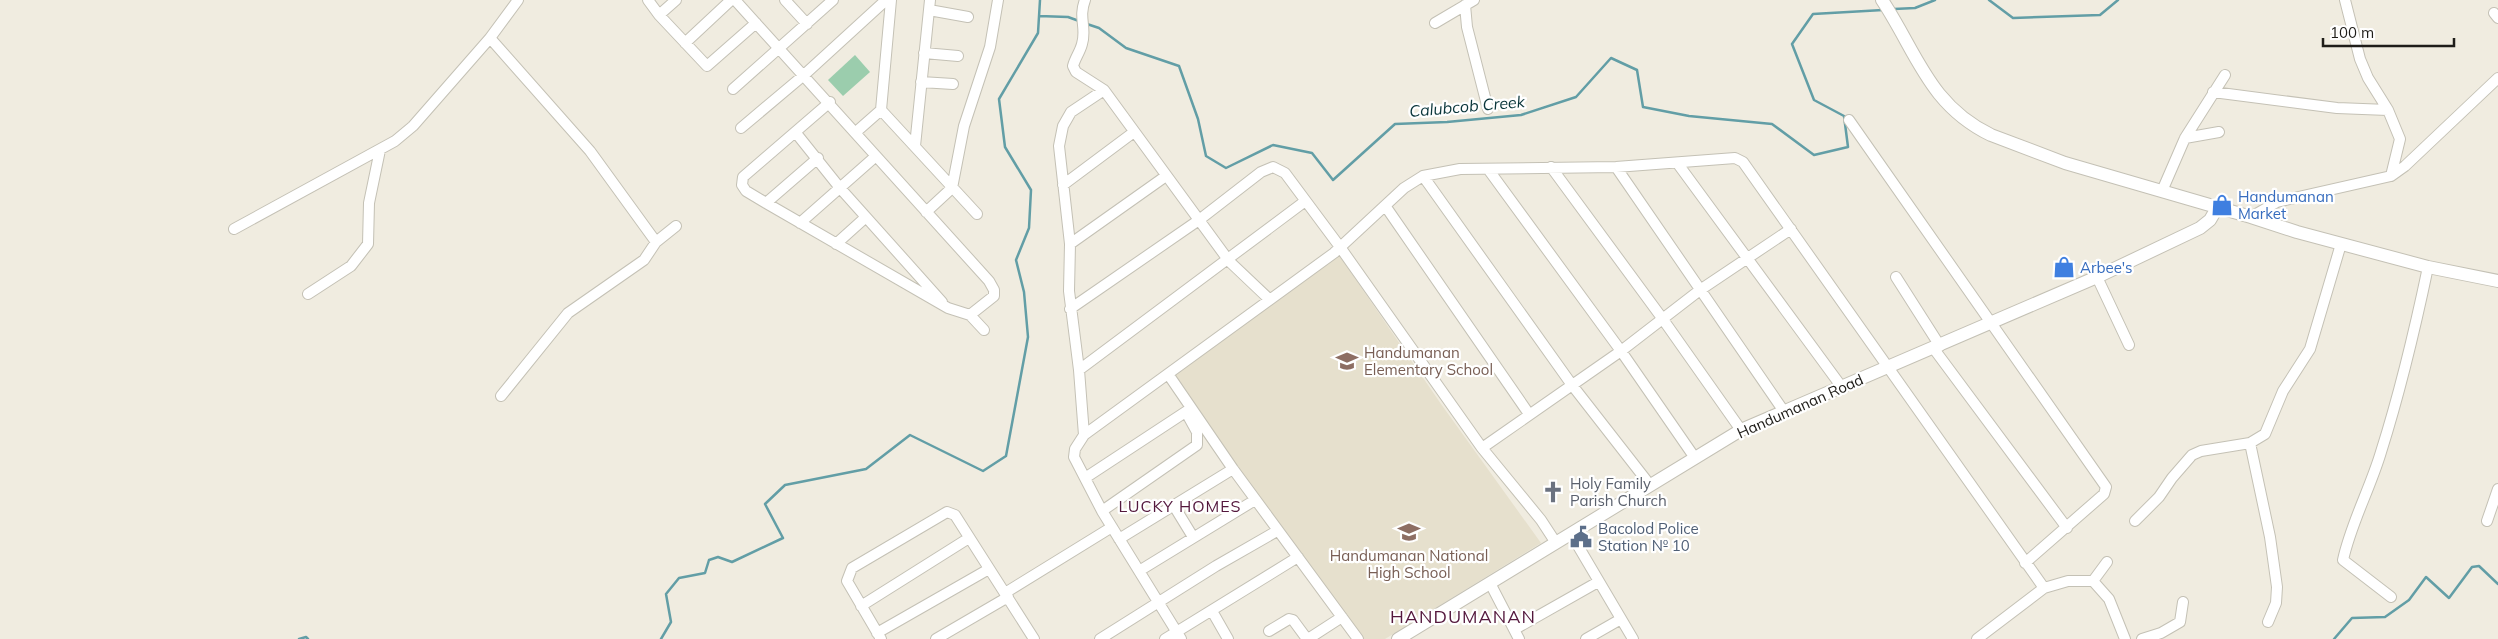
<svg xmlns="http://www.w3.org/2000/svg" width="2498" height="639" viewBox="0 0 2498 639" font-family="Mulish,sans-serif">
	<style>
		.built { fill: #e6e0cd }
		.green { fill: #9bcdad }
		.lines { fill: none; stroke-linecap: round; stroke-linejoin: round }
		.stream { stroke: #629ea6; stroke-width: 2.5 }
		.minor-casing { stroke: #c4c1b5; stroke-width: 12 }
		.tertiary-casing { stroke: #c4c1b5; stroke-width: 14 }
		.minor { stroke: #fff; stroke-width: 10 }
		.tertiary { stroke: #fff; stroke-width: 12 }
		.labels { text-anchor: middle; dominant-baseline: central; stroke-width: 4.5; stroke-linejoin: round; paint-order: stroke }
		.shop-label { font-size: 15px; fill: #366cbe; stroke: #fff; text-anchor: start }
		.education-label { font-size: 15px; fill: #785e54; stroke: #fff; text-anchor: start }
		.street-label { font-size: 15px; fill: #1f1d19; stroke: #fff }
		.worship-label { font-size: 15px; fill: #5b616d; stroke: #fff; text-anchor: start }
		.service-label { font-size: 15px; fill: #4e5e75; stroke: #fff; text-anchor: start }
		.water-label { font-size: 16px; font-style: italic; fill: #09353a; stroke: #fff }
		.neighbourhood-label { font-size: 16px; letter-spacing: 1px; fill: #54183d; stroke: #fff }
		.quarter-label { font-size: 18px; letter-spacing: 1px; fill: #54183d; stroke: #fff }
	</style>
	<rect width="100%" height="100%" fill="#f0ece0"/>
	<path class="built" d="M 1339,255 L 1441,404 L 1541,543 L 1385,639 L 1363,639 L 1277,520 L 1222,451 L 1173,375 Z"/>
	<path class="green" d="M 855,55 L 870,72 L 843,96 L 828,80 Z"/>
	<g class="lines">
		<path class="stream" d="M 1989,0 L 2013,18 L 2100,15 L 2118,0
			M 1894,9 L 1915,8 L 1935,0
			M 1039,16 L 1068,17 L 1079,21
			M 1087,24 L 1099,28 L 1126,48 L 1179,66 L 1198,119 L 1206,156 L 1226,168 L 1273,145 L 1312,153 L 1333,180 L 1395,124 L 1447,122 L 1521,115 L 1576,97 L 1611,58 L 1637,70 L 1643,107 L 1689,116 L 1772,124 L 1814,155 L 1848,147 L 1844,116 L 1814,100 L 1792,44 L 1813,14 L 1883,10
			M 299,639 L 306,637 L 308,639
			M 661,639 L 671,622 L 666,594 L 679,578 L 705,573 L 709,560 L 718,557 L 732,562 L 783,538 L 765,504 L 785,485 L 866,469 L 910,435 L 983,471 L 1006,456 L 1028,337 L 1024,292 L 1016,260 L 1029,228 L 1031,190 L 1005,147 L 999,99 L 1038,33 L 1040,0
			M 2334,639 L 2352,618 L 2385,617 L 2409,600 L 2426,577 L 2449,598 L 2472,567 L 2479,566 L 2498,584"/>
		<g class="minor-casing">
			<path id="minor" d="M 518,0 L 490,38 L 590,151 L 656,242 L 676,226
				M 648,0 L 659,15 L 707,66 L 756,23
				M 735,0 L 989,281 L 994,290 L 994,296 L 970,315
				M 785,0 L 807,24
				M 891,0 L 881,110 L 977,214
				M 1085,0 C 1078,18 1087,28 1082,44 C 1080,52 1075,58 1073,66 L 1076,72 L 1104,90
				M 2345,0 L 2360,59 L 2368,78 L 2388,110 L 2400,139 L 2391,176
				M 1465,5 L 1467,27 L 1488,109
				M 929,10 L 968,17
				M 2494,13 L 2498,18
				M 659,15 L 676,0
				M 1435,23 L 1474,0
				M 685,43 L 731,0
				M 924,53 L 958,56
				M 921,82 L 953,84
				M 733,89 L 833,0
				M 2213,92 L 2337,108 L 2388,110
				M 830,102 L 743,177 L 742,185 L 746,191 L 766,203 L 948,308 L 970,315 L 984,330
				M 1849,120 L 2106,487 L 2104,494 L 2025,563
				M 741,128 L 804,75 L 886,0
				M 856,132 L 881,110
				M 796,133 L 840,188 L 942,302
				M 2185,138 L 2219,132
				M 915,146 L 930,0
				M 1678,164 L 1841,386
				M 1551,167 L 1662,318 L 1741,430
				M 1616,167 L 1783,410
				M 1488,169 L 1621,351 L 1695,458
				M 1423,176 L 1572,385 L 1650,485
				M 1063,185 L 1134,132
				M 2162,191 L 2185,138 L 2225,75
				M 766,203 L 818,158
				M 1386,207 L 1529,414
				M 926,212 L 952,188 L 964,126 L 990,47 L 998,0
				M 2251,217 L 2277,202 L 2391,176 L 2405,166 L 2498,78
				M 800,223 L 876,156
				M 234,229 L 395,141 L 413,126 L 490,38
				M 836,244 L 866,217
				M 1070,244 L 1166,176
				M 1896,277 L 1940,346
				M 2097,277 L 2129,345
				M 308,294 L 351,266 L 368,244 L 369,203 L 380,150
				M 1070,309 L 1199,220 L 1261,172 L 1273,167 L 1285,173 L 1340,247 L 1482,448 L 1541,520 L 1556,543
				M 1934,349 L 2067,528
				M 1079,370 L 1304,202
				M 1168,374 L 1233,469 L 1358,639
				M 501,396 L 568,313 L 644,260 L 656,242
				M 1084,435 L 1079,370 L 1069,291 L 1070,244 L 1059,146 L 1063,126 L 1071,112 L 1104,90 L 1229,261 L 1269,299
				M 2250,443 L 2265,434 L 2283,391 L 2310,349 L 2341,244
				M 1482,448 L 1621,351 L 1700,290 L 1791,229
				M 1085,478 L 1190,409
				M 1174,506 L 1193,537
				M 1102,511 L 1197,445 L 1197,432 L 1186,412
				M 2135,521 L 2159,497 L 2172,478 L 2192,455 L 2201,451 L 2250,443 L 2270,537 L 2277,587 L 2276,603 L 2268,622
				M 2487,521 L 2498,489
				M 1571,534 L 1633,639
				M 1119,539 L 1233,469
				M 1139,571 L 1255,500
				M 2093,581 L 2107,562
				M 1490,583 L 1519,639
				M 2044,588 L 2068,581 L 2093,581 L 2109,599 L 2125,639
				M 1005,593 L 1112,527
				M 2391,597 L 2343,560 C 2351,523 2370,489 2381,452 C 2400,392 2415,329 2428,267
				M 861,606 L 969,538
				M 1212,611 L 1228,639
				M 1515,629 L 1598,582
				M 1269,631 L 1289,619 L 1293,620 L 1307,639
				M 877,633 L 989,569
				M 881,639 L 847,581 L 852,568 L 947,512 L 955,515 L 1034,639
				M 936,639 L 1008,597
				M 1100,639 L 1216,566 L 1277,531
				M 1165,639 L 1298,557
				M 1181,639 L 1102,511 L 1074,457 L 1075,449 L 1084,435 L 1334,253 L 1404,188 L 1423,176 L 1460,169 L 1616,167 L 1735,158 L 1743,162 L 2044,588 L 1977,639
				M 1308,639 L 1342,617
				M 1586,639 L 1621,619
				M 2142,639 L 2161,633 L 2180,622 L 2183,602"/>
		</g>
		<g class="tertiary-casing">
			<path id="tertiary" d="M 1882,0 C 1917,53 1929,105 1991,135 L 2065,163 L 2251,217 L 2297,232 L 2428,267 L 2498,281
				M 1398,639 L 1741,430 L 2097,277 L 2200,228 L 2210,220 L 2217,208"/>
		</g>
		<use href="#minor" class="minor"/>
		<use href="#tertiary" class="tertiary"/>
	</g>
	<defs>
		<g id="shop-bare" transform="scale(1.725)"><path d="M-5-2.5h2.3a2.7 3.5 0 0 1 5.4 0H5L5.5 6h-11ZM-1.5-2.5h3a1.5 2.3 0 0 0-3 0Z" fill="#3f7fe0" stroke="#fff" stroke-width="2.5" paint-order="stroke"/></g>
		<g id="school-bare" transform="scale(1.725)"><path d="M0-5L7-2L0 1L-7-2ZM-4 1L0 2.5L4 1V4Q0 6-4 4Z" fill="#8d6e63" stroke="#fff" stroke-width="2.5" paint-order="stroke"/></g>
		<g id="church-bare" transform="scale(1.725)"><path d="M-1.2-6h2.4v3.5h3.3v2.4h-3.3V6h-2.4V-.1h-3.3v-2.4h3.3Z" fill="#6b7280" stroke="#fff" stroke-width="2.5" paint-order="stroke"/></g>
		<g id="civic-bare" transform="scale(1.725)"><path d="M-.6-6.5H3V-4.5H.6V-3L4-1V1h2V6H-6V1h2V-1L-.6-3ZM-1.2 2.5V6h2.4V2.5Z" fill="#5c6f8a" stroke="#fff" stroke-width="2.5" paint-order="stroke"/></g>
	</defs>
	<g fill-rule="evenodd">
		<use href="#shop-bare" x="2222" y="205"/>
		<use href="#shop-bare" x="2064" y="267"/>
		<use href="#school-bare" x="1347" y="361"/>
		<use href="#church-bare" x="1553" y="492"/>
		<use href="#school-bare" x="1409" y="532"/>
		<use href="#civic-bare" x="1581" y="537"/>
	</g>
	<g class="labels">
		<g class="shop-label">
			<text x="2238" y="196">Handumanan<tspan x="2238" dy="17">Market</tspan></text>
			<text x="2080" y="267">Arbee's</text>
		</g>
		<g class="education-label">
			<text x="1364" y="352">Handumanan<tspan x="1364" dy="17">Elementary School</tspan></text>
			<text x="1409" y="555" text-anchor="middle">Handumanan National<tspan x="1409" dy="17">High School</tspan></text>
		</g>
		<g class="street-label">
			<text transform="translate(1800 406) rotate(-24)">Handumanan Road</text>
		</g>
		<g class="worship-label">
			<text x="1570" y="483">Holy Family<tspan x="1570" dy="17">Parish Church</tspan></text>
		</g>
		<g class="service-label">
			<text x="1598" y="528">Bacolod Police<tspan x="1598" dy="17">Station № 10</tspan></text>
		</g>
		<g class="water-label">
			<text transform="translate(1467 106) rotate(-5)">Calubcob Creek</text>
		</g>
		<g class="neighbourhood-label">
			<text x="1180" y="506">LUCKY HOMES</text>
		</g>
		<g class="quarter-label">
			<text x="1463" y="616">HANDUMANAN</text>
		</g>
	</g>
	<path d="M2323 38v8h131v-8" fill="none" stroke="#1f1d19" stroke-width="2.5"/>
	<text x="2330" y="38" font-size="15" fill="#1f1d19" stroke="#ffffff" stroke-width="4" paint-order="stroke">100 m</text>
</svg>
